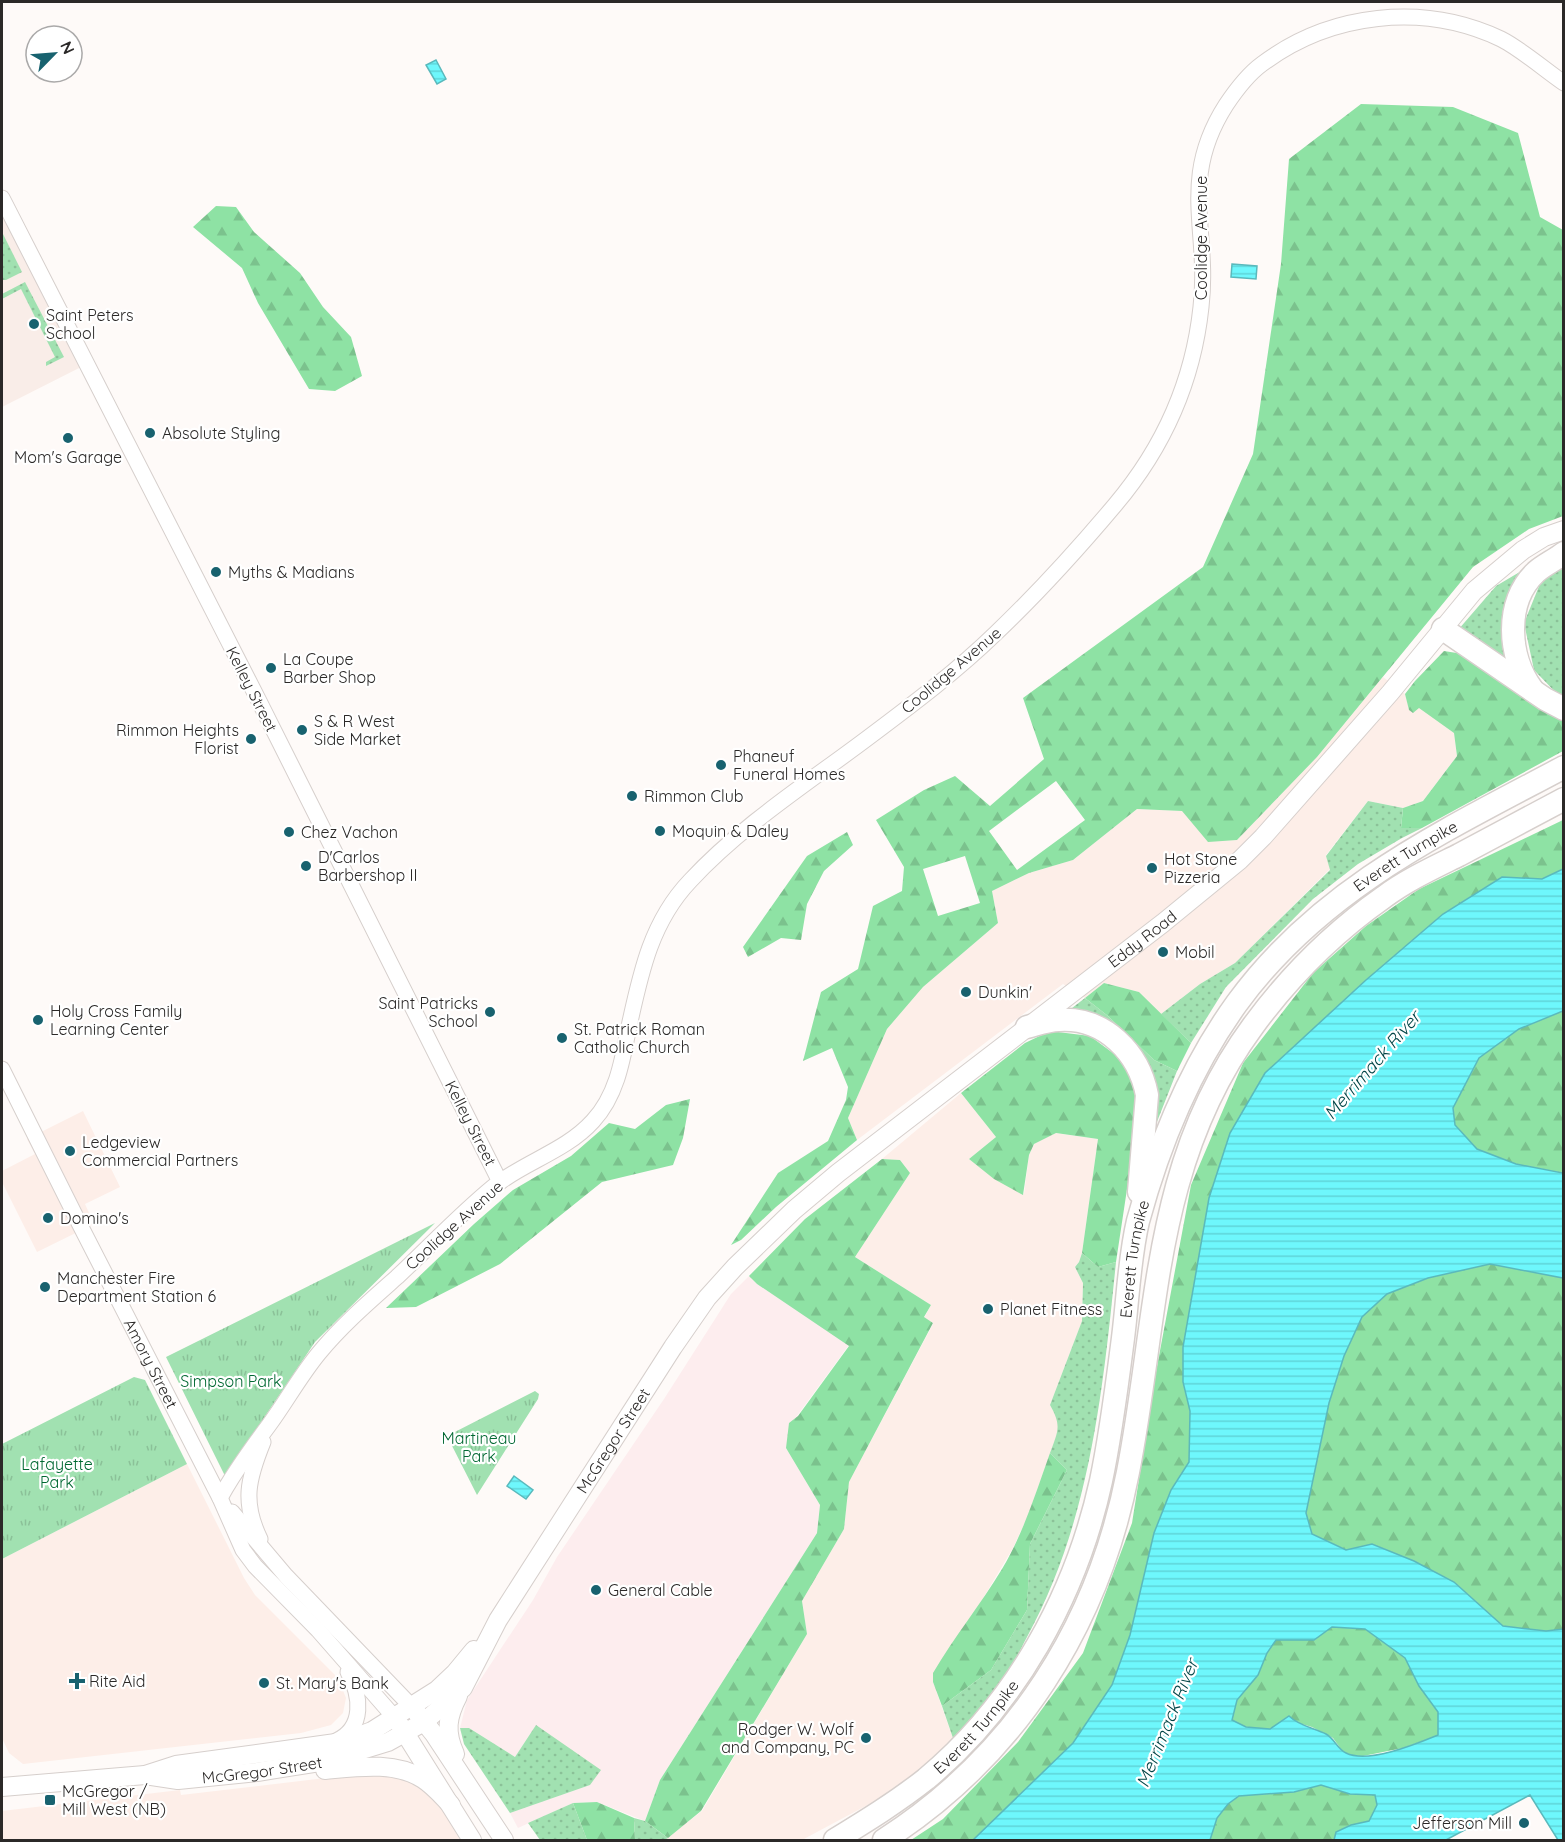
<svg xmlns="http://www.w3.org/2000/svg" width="1565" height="1842" viewBox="0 0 1565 1842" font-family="Quicksand,sans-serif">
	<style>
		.commercial { fill: #fdeee8 }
		.industrial { fill: #fdedee }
		.built { fill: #f9ede8 }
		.grass { fill: url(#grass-dots) }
		.forest { fill: url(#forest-firs); fill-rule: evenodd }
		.park { fill: url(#park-tufts) }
		.water { fill: url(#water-rules); stroke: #5ab9bc; stroke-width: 1.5; fill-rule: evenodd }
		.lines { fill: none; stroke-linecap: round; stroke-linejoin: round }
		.tertiary-casing { stroke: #d6cfcc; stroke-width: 17 }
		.secondary-casing { stroke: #d6cfcc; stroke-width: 20 }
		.motorway-casing { stroke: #d6cfcc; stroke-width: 25 }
		.tertiary { stroke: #fff; stroke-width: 15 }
		.secondary { stroke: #fff; stroke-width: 18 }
		.motorway { stroke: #fff; stroke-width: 22 }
		.poi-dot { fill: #18626f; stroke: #fff; stroke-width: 2 }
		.labels { text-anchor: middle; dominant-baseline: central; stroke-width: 4.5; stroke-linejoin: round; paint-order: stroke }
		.street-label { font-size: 16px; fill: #2b2928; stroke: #fff }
		.poi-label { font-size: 16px; fill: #2b2928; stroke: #fff; text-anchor: start }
		.park-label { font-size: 16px; fill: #016832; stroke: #fff }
		.water-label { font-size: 18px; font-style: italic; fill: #024547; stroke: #fff }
	</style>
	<defs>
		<pattern id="grass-dots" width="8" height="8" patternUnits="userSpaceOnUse" patternTransform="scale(1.5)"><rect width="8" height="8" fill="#a1e1b1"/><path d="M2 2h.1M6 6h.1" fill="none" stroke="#8bc198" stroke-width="1.8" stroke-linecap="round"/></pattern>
		<pattern id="forest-firs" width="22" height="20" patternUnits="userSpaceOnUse" patternTransform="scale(1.5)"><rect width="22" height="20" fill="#8ee2a4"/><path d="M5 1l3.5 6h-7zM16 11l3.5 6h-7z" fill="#7bc28d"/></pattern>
		<pattern id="park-tufts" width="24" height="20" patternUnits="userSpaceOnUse" patternTransform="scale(1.5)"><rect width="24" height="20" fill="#a1e1b1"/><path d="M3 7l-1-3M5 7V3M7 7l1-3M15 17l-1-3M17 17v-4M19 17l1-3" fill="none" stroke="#8bc198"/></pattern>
		<pattern id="water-rules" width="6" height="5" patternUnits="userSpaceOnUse" patternTransform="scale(1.5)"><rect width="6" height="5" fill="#6ef7fc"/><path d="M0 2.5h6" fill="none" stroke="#5fd4d8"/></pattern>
	</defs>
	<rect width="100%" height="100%" fill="#fefaf8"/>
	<path class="commercial" d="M 1383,677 L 1405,694 L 1409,709 L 1413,713 L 1419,707 L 1454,733 L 1457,756 L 1423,801 L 1403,808 L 1368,801 L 1326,855 L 1330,869 L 1235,963 L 1200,984 L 1161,1014 L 1139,992 L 1104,983 L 1085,998 L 1063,984 L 857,1140 L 848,1118 L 887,1029 L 923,987 L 998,923 L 992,891 L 1029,873 L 1073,860 L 1137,809 L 1183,811 L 1208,841 L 1237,840 L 1317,757 Z
		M 961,1093 L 996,1137 L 969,1159 L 1024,1194 L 1029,1155 L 1034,1144 L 1055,1133 L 1098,1139 L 1082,1253 L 1079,1262 L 1075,1267 L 1083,1283 L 1082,1321 L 1050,1405 L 1057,1418 L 1059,1429 L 1027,1518 L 1013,1548 L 976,1610 L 936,1669 L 933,1682 L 954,1741 L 934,1762 L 875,1801 L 802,1840 L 664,1840 L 702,1811 L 807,1634 L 802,1601 L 844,1529 L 849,1482 L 933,1324 L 924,1318 L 931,1305 L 855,1257 L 910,1173 L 900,1160 L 882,1159 Z
		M 83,1111 L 120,1187 L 85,1204 L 94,1224 L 37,1252 L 2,1182 L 2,1171 L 35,1154 L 27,1139 Z
		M 187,1464 L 244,1578 L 255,1595 L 338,1678 L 346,1698 L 343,1713 L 331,1725 L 301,1733 L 23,1764 L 9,1753 L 2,1738 L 2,1559 Z
		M 391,1774 L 418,1785 L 440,1805 L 460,1840 L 2,1840 L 2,1811 L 180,1790 L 181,1795 L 334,1777 Z"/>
	<path class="industrial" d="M 749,1276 L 757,1284 L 849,1345 L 794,1420 L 786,1448 L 820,1505 L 817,1533 L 660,1780 L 645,1821 L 597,1802 L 573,1803 L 518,1828 L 510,1813 L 590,1785 L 536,1725 L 515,1757 L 469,1728 L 460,1728 L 467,1700 L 533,1600 L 557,1557 L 664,1399 L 731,1294 Z"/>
	<path class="built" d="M 2,198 L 87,364 L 2,407 Z"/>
	<path class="grass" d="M 2,232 L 22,272 L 6,280 L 2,280 Z
		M 25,282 L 64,357 L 46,366 L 46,362 L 55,357 L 21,289 L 2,299 L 2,294 Z
		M 1538,561 L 1520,587 L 1516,671 L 1458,630 L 1496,586 Z
		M 1563,563 L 1563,700 L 1534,670 L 1524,623 L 1542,579 Z
		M 1368,801 L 1403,808 L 1401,828 L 1422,828 L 1402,838 L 1358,864 L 1313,899 L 1226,987 L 1191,1043 L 1161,1014 L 1200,984 L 1235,963 L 1330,870 L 1326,856 Z
		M 1085,998 L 1108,1016 L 1154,1060 L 1177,1071 L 1151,1137 L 1147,1072 L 1063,1015 Z
		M 1082,1253 L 1098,1267 L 1116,1262 C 1103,1390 1090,1522 1027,1637 C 1020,1650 1014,1665 1005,1677 C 990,1699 971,1720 954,1741 L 942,1706 L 991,1670 L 1027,1610 L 1030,1544 L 1067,1470 L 1050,1453 C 1058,1431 1062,1426 1050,1405 L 1082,1321 L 1083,1283 L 1075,1267 L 1079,1262 Z
		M 536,1725 L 601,1770 L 590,1785 L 510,1813 L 464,1744 L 460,1728 L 469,1728 L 515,1757 Z
		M 573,1803 L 587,1840 L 540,1840 L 528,1823 Z
		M 634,1818 L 645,1821 L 668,1838 L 664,1840 L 635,1840 Z"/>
	<path class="forest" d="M 1361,104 L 1453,107 L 1518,133 L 1540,217 L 1563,230 L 1563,516 L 1529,529 L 1473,567 L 1317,757 L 1237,840 L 1208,842 L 1182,811 L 1137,809 L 1073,860 L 1029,873 L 992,891 L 998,923 L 923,987 L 887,1029 L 848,1118 L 857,1140 L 776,1207 L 741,1240 L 731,1245 L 778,1173 L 828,1141 L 846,1100 L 848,1087 L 832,1048 L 803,1061 L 821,992 L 858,969 L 873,906 L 902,891 L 904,867 L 876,820 L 924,790 L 955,776 L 990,806 L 1044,759 L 1023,698 L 1203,567 L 1253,454 L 1281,264 L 1289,159 ZM 1056,781 L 1085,820 L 1017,870 L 989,831 ZM 965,856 L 980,903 L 938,916 L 923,869 Z
		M 216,206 L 236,207 L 254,232 L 300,273 L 323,307 L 351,337 L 362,376 L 335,391 L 309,389 L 258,303 L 242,268 L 193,227 Z
		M 1444,651 L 1463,654 L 1562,718 L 1563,751 L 1422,828 L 1401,828 L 1403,808 L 1423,801 L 1457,756 L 1454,733 L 1419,708 L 1413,713 L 1409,710 L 1405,694 L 1415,681 Z
		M 1563,820 L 1563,869 L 1542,880 L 1502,877 L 1443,914 L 1366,980 L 1183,1382 L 1190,1411 L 1189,1462 L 1171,1490 L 1154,1533 L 1130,1635 L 1112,1685 L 1073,1743 L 974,1840 L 911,1840 L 943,1819 L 1018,1742 L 1083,1653 L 1132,1523 L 1156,1372 L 1191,1185 L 1243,1063 L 1313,973 L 1366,926 L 1419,889 Z
		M 847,832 L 853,845 L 824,871 L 807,904 L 801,940 L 781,938 L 748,957 L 743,947 L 807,856 Z
		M 1104,983 L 1139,992 L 1191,1043 L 1177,1071 L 1154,1060 L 1108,1016 L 1085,998 Z
		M 1563,1011 L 1563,1173 L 1516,1164 L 1477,1149 L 1455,1125 L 1453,1108 L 1479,1058 L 1519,1029 Z
		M 1050,1031 L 1090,1036 L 1125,1062 L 1140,1103 L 1116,1262 L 1098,1267 L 1082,1253 L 1098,1139 L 1056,1133 L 1034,1144 L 1029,1155 L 1023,1195 L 994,1179 L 969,1159 L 996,1137 L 961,1093 L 1025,1043 Z
		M 690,1099 L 683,1138 L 673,1165 L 602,1182 L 500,1264 L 416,1307 L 386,1308 L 474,1224 L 513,1190 L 571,1156 L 609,1123 L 635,1129 L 666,1105 Z
		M 882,1159 L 900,1160 L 910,1173 L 855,1257 L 931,1305 L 924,1317 L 933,1323 L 849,1482 L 844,1529 L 802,1601 L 807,1634 L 701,1811 L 668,1838 L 645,1821 L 660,1780 L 817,1533 L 820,1505 L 786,1448 L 789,1423 L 798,1416 L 849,1346 L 757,1284 L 749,1276 L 805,1219 Z
		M 1490,1264 L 1563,1278 L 1563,1629 L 1546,1631 L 1503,1626 L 1454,1582 L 1414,1561 L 1372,1544 L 1346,1550 L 1312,1534 L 1306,1513 L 1329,1403 L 1344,1356 L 1361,1317 L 1387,1294 L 1428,1278 Z
		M 1050,1453 L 1067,1470 L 1030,1544 L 1027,1610 L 991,1670 L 942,1706 L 933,1682 L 933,1673 C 954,1637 981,1604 1002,1569 C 1024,1532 1036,1492 1050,1453 Z
		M 1332,1627 L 1365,1629 L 1405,1658 L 1419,1686 L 1438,1712 L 1439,1735 L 1403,1748 L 1358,1757 L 1343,1752 L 1333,1738 L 1312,1727 L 1295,1722 L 1270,1729 L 1246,1727 L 1231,1720 L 1237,1700 L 1258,1675 L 1267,1653 L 1276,1639 L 1314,1640 Z
		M 1321,1785 L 1350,1794 L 1375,1795 L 1377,1805 L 1369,1821 L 1351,1825 L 1336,1832 L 1334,1840 L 1210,1840 L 1217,1818 L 1228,1804 L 1239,1796 L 1294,1792 Z
		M 597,1802 L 634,1818 L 635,1840 L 587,1840 L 573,1803 Z"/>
	<path class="park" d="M 435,1223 L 315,1342 L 225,1476 L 166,1357 Z
		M 134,1377 L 145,1380 L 187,1464 L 2,1559 L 2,1444 Z
		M 535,1391 L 539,1394 L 538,1399 L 477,1495 L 447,1436 Z"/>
	<path class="water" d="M 436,60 L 446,79 L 437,84 L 426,65 Z
		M 1232,264 L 1257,266 L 1256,279 L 1231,277 Z
		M 1563,869 L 1563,1011 L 1519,1029 L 1479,1058 L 1453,1108 L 1455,1125 L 1477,1149 L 1516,1164 L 1563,1173 L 1563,1278 L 1490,1264 L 1428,1278 L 1387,1294 L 1362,1317 L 1344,1356 L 1329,1403 L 1306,1513 L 1312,1534 L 1346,1550 L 1372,1544 L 1414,1561 L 1454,1582 L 1503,1626 L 1546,1631 L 1563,1629 L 1563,1840 L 1558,1840 L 1530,1795 L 1446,1840 L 1334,1840 L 1336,1832 L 1351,1825 L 1369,1821 L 1377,1805 L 1375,1795 L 1350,1794 L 1321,1785 L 1294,1792 L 1239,1796 L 1228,1804 L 1217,1818 L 1210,1840 L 973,1840 L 1073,1743 L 1112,1685 L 1130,1635 L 1154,1533 L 1171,1490 L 1189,1462 L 1190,1411 L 1183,1382 L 1183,1347 L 1209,1198 L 1230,1133 L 1265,1073 L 1366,980 L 1443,914 L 1502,877 L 1542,879 ZM 1332,1627 L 1365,1629 L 1405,1658 L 1419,1686 L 1438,1712 L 1438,1735 C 1416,1744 1368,1764 1346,1753 C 1337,1749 1335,1739 1326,1734 C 1314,1728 1299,1726 1289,1716 L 1270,1729 L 1246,1727 L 1232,1720 L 1237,1700 L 1258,1675 L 1267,1653 L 1276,1640 L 1314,1640 Z
		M 514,1476 L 533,1490 L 526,1499 L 507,1486 Z"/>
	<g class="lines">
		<g class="tertiary-casing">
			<g id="tertiary">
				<path d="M 2,198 L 259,701 L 500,1182"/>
				<path id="s1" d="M 2,1069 L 79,1223 L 220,1498 L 243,1550 L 255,1566 L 318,1630 L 395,1718"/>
				<path d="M 220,1498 C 234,1472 251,1449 269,1425 C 286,1402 300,1376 319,1353 C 342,1325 370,1301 397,1277 C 429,1247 459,1215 493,1187 C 524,1162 566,1151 593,1121 C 616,1096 622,1063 628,1031 C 640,976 650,923 690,881 C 742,825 808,783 869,737 C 913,704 957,671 996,633 C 1038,593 1078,549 1115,505 C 1164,447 1193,382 1201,307 C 1210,230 1178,180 1226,105 C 1236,90 1247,75 1262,64 C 1330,13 1423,2 1501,39 C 1521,49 1545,70 1564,83"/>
				<path d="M 232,1512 L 286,1576 L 412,1707"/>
				<path d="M 260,1539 C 242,1502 248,1479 263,1442"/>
				<path d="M 336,1741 C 365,1728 361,1695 348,1672"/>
			</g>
		</g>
		<g class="secondary-casing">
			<g id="secondary">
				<path d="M 417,1713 L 434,1734 L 504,1840"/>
				<path d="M 400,1725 L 472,1840"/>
				<path d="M 455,1754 C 445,1732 447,1717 458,1696"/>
				<path d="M 325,1770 C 357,1767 395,1761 423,1779 C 434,1786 443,1797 451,1805"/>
				<path id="s2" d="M 145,1775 L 178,1780 L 257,1772 L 326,1761 L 388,1742 L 424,1722 L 463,1688 L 498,1620 L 673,1347 L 707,1298 L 735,1267 L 794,1210 L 838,1173 L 1163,923 L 1240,860 L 1263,837 L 1390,693 L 1474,591 L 1523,550 L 1544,537 L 1564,530"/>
				<path d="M 2,1787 L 145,1775 L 176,1765 L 343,1742 L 372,1731 L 437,1690 L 455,1673 L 474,1650"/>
			</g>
		</g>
		<g class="motorway-casing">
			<g id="motorway">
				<path d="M 1443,629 L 1545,699 L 1564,709"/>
				<path d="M 1532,689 C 1508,657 1504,602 1536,572 C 1544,565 1555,560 1564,553"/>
				<path d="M 1027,1027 C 1038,1024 1049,1020 1059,1020 C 1105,1017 1139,1053 1147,1095 L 1139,1192"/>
				<path id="s3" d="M 835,1840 C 866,1821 897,1802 926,1779 C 1016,1704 1076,1595 1101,1481 C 1111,1434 1117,1385 1123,1338 C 1128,1299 1129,1259 1138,1221 C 1159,1144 1190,1068 1237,1003 C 1321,888 1442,832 1564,767"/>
				<path d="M 884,1840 C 1016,1755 1098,1626 1128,1472 C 1159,1314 1152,1163 1253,1026 C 1289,977 1334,932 1384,897 C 1407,880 1433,868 1459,855 C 1494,836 1529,818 1564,799"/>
			</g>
		</g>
		<use href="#tertiary" class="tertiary"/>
		<use href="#secondary" class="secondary"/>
		<use href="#motorway" class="motorway"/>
	</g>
	<g class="poi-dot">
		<circle cx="34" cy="324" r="6"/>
		<circle cx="150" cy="433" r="6"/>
		<circle cx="68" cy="438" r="6"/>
		<circle cx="216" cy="572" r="6"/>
		<circle cx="271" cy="668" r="6"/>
		<circle cx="302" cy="730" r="6"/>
		<circle cx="251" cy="739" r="6"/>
		<circle cx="721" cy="765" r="6"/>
		<circle cx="632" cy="796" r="6"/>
		<circle cx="660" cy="831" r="6"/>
		<circle cx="289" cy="832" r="6"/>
		<circle cx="306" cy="866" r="6"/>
		<circle cx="1152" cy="868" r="6"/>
		<circle cx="1163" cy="952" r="6"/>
		<circle cx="966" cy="992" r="6"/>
		<circle cx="490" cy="1012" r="6"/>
		<circle cx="38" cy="1020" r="6"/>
		<circle cx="562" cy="1038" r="6"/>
		<circle cx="70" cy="1151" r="6"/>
		<circle cx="48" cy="1218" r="6"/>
		<circle cx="45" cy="1287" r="6"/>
		<circle cx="988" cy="1309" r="6"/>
		<circle cx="596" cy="1590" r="6"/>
		<path d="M74 1672h6v6h6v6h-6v6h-6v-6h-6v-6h6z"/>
		<circle cx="264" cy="1683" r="6"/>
		<circle cx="866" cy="1738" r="6"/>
		<rect x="44" y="1794" width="12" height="12" rx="3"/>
		<circle cx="1524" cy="1823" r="6"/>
	</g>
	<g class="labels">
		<g class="street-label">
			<text transform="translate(1201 238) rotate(-90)">Coolidge Avenue</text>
			<text transform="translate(951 670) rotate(-40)">Coolidge Avenue</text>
			<text transform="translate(252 689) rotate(63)">Kelley Street</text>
			<text stroke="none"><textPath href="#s3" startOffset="1190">Everett Turnpike</textPath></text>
			<text stroke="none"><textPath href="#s2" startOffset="1366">Eddy Road</textPath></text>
			<text transform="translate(471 1123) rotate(63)">Kelley Street</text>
			<text transform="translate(454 1225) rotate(-42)">Coolidge Avenue</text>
			<text stroke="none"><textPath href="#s3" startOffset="686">Everett Turnpike</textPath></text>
			<text stroke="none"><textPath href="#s1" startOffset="330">Amory Street</textPath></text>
			<text stroke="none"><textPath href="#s2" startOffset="630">McGregor Street</textPath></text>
			<text stroke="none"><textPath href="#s3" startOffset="182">Everett Turnpike</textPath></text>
			<text stroke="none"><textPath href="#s2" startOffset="118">McGregor Street</textPath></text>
		</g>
		<g class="poi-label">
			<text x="46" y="315">Saint Peters<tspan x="46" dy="18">School</tspan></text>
			<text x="162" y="433">Absolute Styling</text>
			<text x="68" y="457" text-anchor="middle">Mom's Garage</text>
			<text x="228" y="572">Myths &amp; Madians</text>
			<text x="283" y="659">La Coupe<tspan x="283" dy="18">Barber Shop</tspan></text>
			<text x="314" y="721">S &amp; R West<tspan x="314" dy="18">Side Market</tspan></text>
			<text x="239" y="730" text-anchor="end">Rimmon Heights<tspan x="239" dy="18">Florist</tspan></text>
			<text x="733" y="756">Phaneuf<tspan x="733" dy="18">Funeral Homes</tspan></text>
			<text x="644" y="796">Rimmon Club</text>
			<text x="672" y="831">Moquin &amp; Daley</text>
			<text x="301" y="832">Chez Vachon</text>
			<text x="318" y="857">D'Carlos<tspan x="318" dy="18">Barbershop II</tspan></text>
			<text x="1164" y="859">Hot Stone<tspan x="1164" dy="18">Pizzeria</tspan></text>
			<text x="1175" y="952">Mobil</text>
			<text x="978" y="992">Dunkin'</text>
			<text x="478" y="1003" text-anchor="end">Saint Patricks<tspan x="478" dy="18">School</tspan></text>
			<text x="50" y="1011">Holy Cross Family<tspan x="50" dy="18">Learning Center</tspan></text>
			<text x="574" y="1029">St. Patrick Roman<tspan x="574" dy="18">Catholic Church</tspan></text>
			<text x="82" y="1142">Ledgeview<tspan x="82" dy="18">Commercial Partners</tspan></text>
			<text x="60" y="1218">Domino's</text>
			<text x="57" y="1278">Manchester Fire<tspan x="57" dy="18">Department Station 6</tspan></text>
			<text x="1000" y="1309">Planet Fitness</text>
			<text x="608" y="1590">General Cable</text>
			<text x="89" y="1681">Rite Aid</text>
			<text x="276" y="1683">St. Mary's Bank</text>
			<text x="854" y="1729" text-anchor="end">Rodger W. Wolf<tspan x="854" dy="18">and Company, PC</tspan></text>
			<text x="62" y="1791">McGregor /<tspan x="62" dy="18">Mill West (NB)</tspan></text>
			<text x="1512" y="1823" text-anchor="end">Jefferson Mill</text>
		</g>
		<g class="park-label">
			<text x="231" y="1381">Simpson Park</text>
			<text x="479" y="1438">Martineau<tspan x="479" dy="18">Park</tspan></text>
			<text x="57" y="1464">Lafayette<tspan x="57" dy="18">Park</tspan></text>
		</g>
		<g class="water-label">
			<text transform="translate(1372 1065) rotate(-49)">Merrimack River</text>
			<text transform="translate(1167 1723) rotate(-68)">Merrimack River</text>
		</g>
	</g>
	<rect width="1565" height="1842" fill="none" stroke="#2b2928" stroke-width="6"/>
	<g transform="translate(54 54) rotate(65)"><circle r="28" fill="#ffffff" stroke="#aaa9a9" stroke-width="1.5"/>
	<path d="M0-4.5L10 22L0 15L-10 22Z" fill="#18626f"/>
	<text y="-9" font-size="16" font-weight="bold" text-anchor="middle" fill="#2b2928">N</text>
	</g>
</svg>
